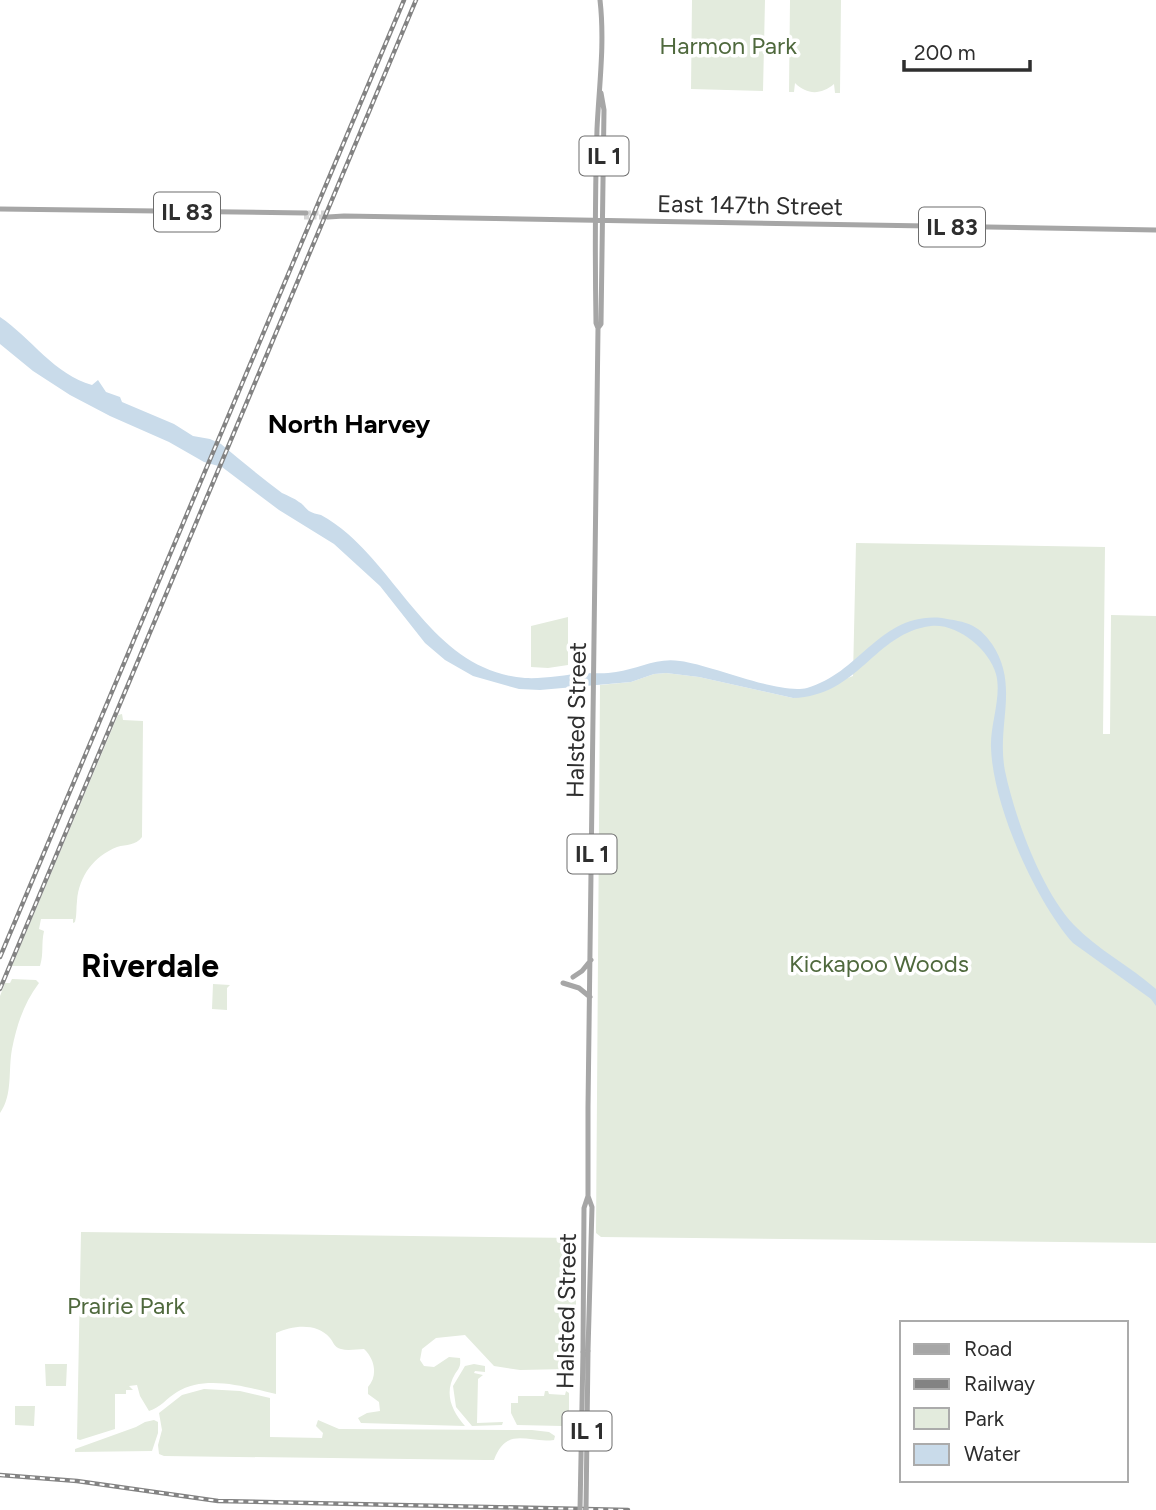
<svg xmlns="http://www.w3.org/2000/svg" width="1156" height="1510" viewBox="0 0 1156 1510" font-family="Figtree,sans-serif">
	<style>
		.green { fill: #e3ebdd }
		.water { fill: #c9dbea }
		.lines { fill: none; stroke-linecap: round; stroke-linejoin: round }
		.primary-tunnel { stroke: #d5d5d5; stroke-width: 5; stroke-dasharray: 5 2.5; stroke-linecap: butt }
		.primary { stroke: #a6a6a6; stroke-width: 5 }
		.rail-casing { stroke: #838383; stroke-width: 4.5 }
		.rail { stroke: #fff; stroke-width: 2; stroke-dasharray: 5; stroke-linecap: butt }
		.primary-bridge { stroke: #a6a6a6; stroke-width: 5 }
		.labels { text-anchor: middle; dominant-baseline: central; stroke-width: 7; stroke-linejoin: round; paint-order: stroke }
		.shield { fill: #fff; stroke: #6d6d6d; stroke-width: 2 }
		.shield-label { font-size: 23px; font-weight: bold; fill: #2e2e2e }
		.park-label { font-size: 24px; fill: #4f693d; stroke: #fff }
		.street-label { font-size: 24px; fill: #2e2e2e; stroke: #fff }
		.neighbourhood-label { font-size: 26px; font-weight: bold; fill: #000; stroke: #fff }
		.district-label { font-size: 32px; font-weight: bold; fill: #000; stroke: #fff }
	</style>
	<rect width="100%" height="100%" fill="#fff"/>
	<path class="green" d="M 692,0 L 765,0 L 763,91 L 691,89 Z
		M 790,0 L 841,0 L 840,93 L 835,93 L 834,84 C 821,95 807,95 795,83 L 794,92 L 789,92 Z
		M 856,543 L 1105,547 L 1103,734 L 1110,734 L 1111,615 L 1156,616 L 1156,1243 L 601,1237 L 596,1233 L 600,685 L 631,682 L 654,674 L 666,673 L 699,677 L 793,698 L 853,676 Z
		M 568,617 L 568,665 L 548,668 L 531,667 L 531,626 Z
		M 122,714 L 123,720 L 143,721 L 142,837 C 135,846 127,844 117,847 C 94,856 79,876 77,901 C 76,908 77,915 75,922 L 73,923 L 73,919 L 41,919 L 39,929 L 44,931 C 41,944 44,953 40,966 L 12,966 L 118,715 Z
		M 12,979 L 36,980 L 39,983 C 24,1003 17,1024 12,1049 C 8,1070 13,1095 0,1113 L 0,996 L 5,983 L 10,983 Z
		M 213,984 L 230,985 L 227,988 L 227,1010 L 212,1009 Z
		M 81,1232 L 576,1238 L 576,1323 L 569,1327 L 567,1369 L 520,1370 L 494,1366 L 465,1335 L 436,1338 L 422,1349 L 420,1360 L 424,1366 L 434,1367 L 449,1357 L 460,1358 C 461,1366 459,1368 455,1374 C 444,1393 451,1410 465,1426 L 361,1423 L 358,1418 L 367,1413 L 380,1411 L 379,1402 L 368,1394 L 368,1387 C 378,1376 375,1359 364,1349 C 357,1349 348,1351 341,1349 C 334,1347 334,1343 330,1338 C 316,1322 292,1326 276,1333 L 276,1394 C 246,1387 206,1374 177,1392 C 167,1398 160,1408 149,1411 L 140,1396 L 137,1385 L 129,1386 L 133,1390 L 126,1390 L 126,1394 L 115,1394 L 115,1429 L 80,1440 L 77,1439 Z
		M 45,1364 L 67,1364 L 66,1386 L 46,1386 Z
		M 474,1364 L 485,1366 L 485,1372 L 475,1371 L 474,1373 L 483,1375 L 478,1379 L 477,1423 L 503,1422 L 502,1425 L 472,1426 L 456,1407 L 453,1386 L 465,1366 Z
		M 204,1389 L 240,1391 L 270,1398 L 270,1437 L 322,1438 L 323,1433 L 316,1426 L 318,1420 L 339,1429 L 532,1430 L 549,1432 L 555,1436 L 554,1440 C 529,1444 507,1425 494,1460 L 486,1460 L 164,1456 L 159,1454 L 158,1445 L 162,1430 L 159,1413 L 182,1395 Z
		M 545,1391 L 548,1391 L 549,1394 L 565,1395 L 566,1391 L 569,1393 L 569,1421 L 562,1426 L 517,1425 L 511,1413 L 511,1403 L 518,1403 L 518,1396 L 544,1396 Z
		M 15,1406 L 35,1406 L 34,1426 L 15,1425 Z
		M 154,1420 L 158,1422 L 158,1433 L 152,1451 L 75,1452 L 75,1449 L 136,1427 L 145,1422 Z"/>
	<path class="water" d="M 0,317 C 31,338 55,375 92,385 L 98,380 L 106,392 L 120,397 L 122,402 L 174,424 L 193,436 L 210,439 L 221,444 C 241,461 261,477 282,493 C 288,496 294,498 299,502 C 303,504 305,508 309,511 C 312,513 317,514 321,515 C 330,520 340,527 348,534 C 405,584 439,671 525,678 C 544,679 564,675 584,673 C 594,673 606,674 616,672 C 638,669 657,657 680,661 C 712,665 779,695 807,688 C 861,673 880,612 942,618 C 952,620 964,621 973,626 C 981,630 987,637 992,644 C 1020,686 996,725 1005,771 C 1015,818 1041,890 1074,925 C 1098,950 1130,966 1156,989 L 1156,1006 L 1151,999 L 1073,943 C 1035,900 993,806 991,748 C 990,724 1002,697 996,674 C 989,649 957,623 931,626 C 874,633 859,696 793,698 L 699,677 L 666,673 L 654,674 L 631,682 L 540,690 L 519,689 L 473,676 L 445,660 L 425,643 L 380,586 L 334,544 L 279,510 L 222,467 L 204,462 L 169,442 L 110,416 L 70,395 L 33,371 L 0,344 Z"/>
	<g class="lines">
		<path class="primary-tunnel" d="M 306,213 L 329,213
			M 304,217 L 328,217"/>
		<path class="primary" d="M 0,209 L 306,213
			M 328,217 L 344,216 L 1156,230
			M 598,328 L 601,324 L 604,110 L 601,93
			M 573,977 L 582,971 L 591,960
			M 563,983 L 579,988 L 590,997
			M 588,1351 L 592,1207 L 588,1196 L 588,1107 L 598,328 L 596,323 C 595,259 595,194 597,129 C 599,86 605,44 600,0
			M 583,1352 L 584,1208 L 588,1196"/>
		<g class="rail-casing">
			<path id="rail" d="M 0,957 L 404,0
				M 0,989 L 416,0
				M 0,1475 L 77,1481 L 218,1501 L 628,1510"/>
		</g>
		<use href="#rail" class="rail"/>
		<path class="primary-bridge" d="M 580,1510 L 583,1352
			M 586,1510 L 588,1351"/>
	</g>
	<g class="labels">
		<g class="shield">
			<rect x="579.5" y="136.5" width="49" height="39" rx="5"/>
			<rect x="154" y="192.5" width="66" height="39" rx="5"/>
			<rect x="919" y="207.5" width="66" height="39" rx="5"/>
			<rect x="567.5" y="834.5" width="49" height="39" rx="5"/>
			<rect x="562.5" y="1411.5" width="49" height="39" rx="5"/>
		</g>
		<g class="shield-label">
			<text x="604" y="156">IL 1</text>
			<text x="187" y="212">IL 83</text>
			<text x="952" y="227">IL 83</text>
			<text x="592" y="854">IL 1</text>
			<text x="587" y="1431">IL 1</text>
		</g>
		<g class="park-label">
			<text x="728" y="45">Harmon Park</text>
			<text x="879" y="963">Kickapoo Woods</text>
			<text x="126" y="1305">Prairie Park</text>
		</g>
		<g class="street-label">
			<text transform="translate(750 205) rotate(1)">East 147th Street</text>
			<text transform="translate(576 720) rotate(-89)">Halsted Street</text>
			<text transform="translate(566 1311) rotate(-89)">Halsted Street</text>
		</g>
		<g class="neighbourhood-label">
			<text x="349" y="424">North Harvey</text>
		</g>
		<g class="district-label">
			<text x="150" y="966">Riverdale</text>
		</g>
	</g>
	<rect x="900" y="1321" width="228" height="161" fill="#ffffff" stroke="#ababab" stroke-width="2"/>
	<rect x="914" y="1344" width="35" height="10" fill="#a6a6a6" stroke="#ababab" stroke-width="2"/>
	<text x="964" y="1356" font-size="21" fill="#2e2e2e">Road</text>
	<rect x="914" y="1379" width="35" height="10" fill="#838383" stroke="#ababab" stroke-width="2"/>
	<text x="964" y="1391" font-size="21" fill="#2e2e2e">Railway</text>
	<rect x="914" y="1408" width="35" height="21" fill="#e3ebdd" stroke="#ababab" stroke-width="2"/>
	<text x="964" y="1426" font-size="21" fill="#2e2e2e">Park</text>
	<rect x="914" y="1444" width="35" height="21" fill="#c9dbea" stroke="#ababab" stroke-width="2"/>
	<text x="964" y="1461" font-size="21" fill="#2e2e2e">Water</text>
	<path d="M904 60v10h126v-10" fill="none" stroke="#2e2e2e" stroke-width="3.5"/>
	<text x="914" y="60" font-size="21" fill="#2e2e2e" stroke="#ffffff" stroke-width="5" paint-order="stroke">200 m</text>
</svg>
